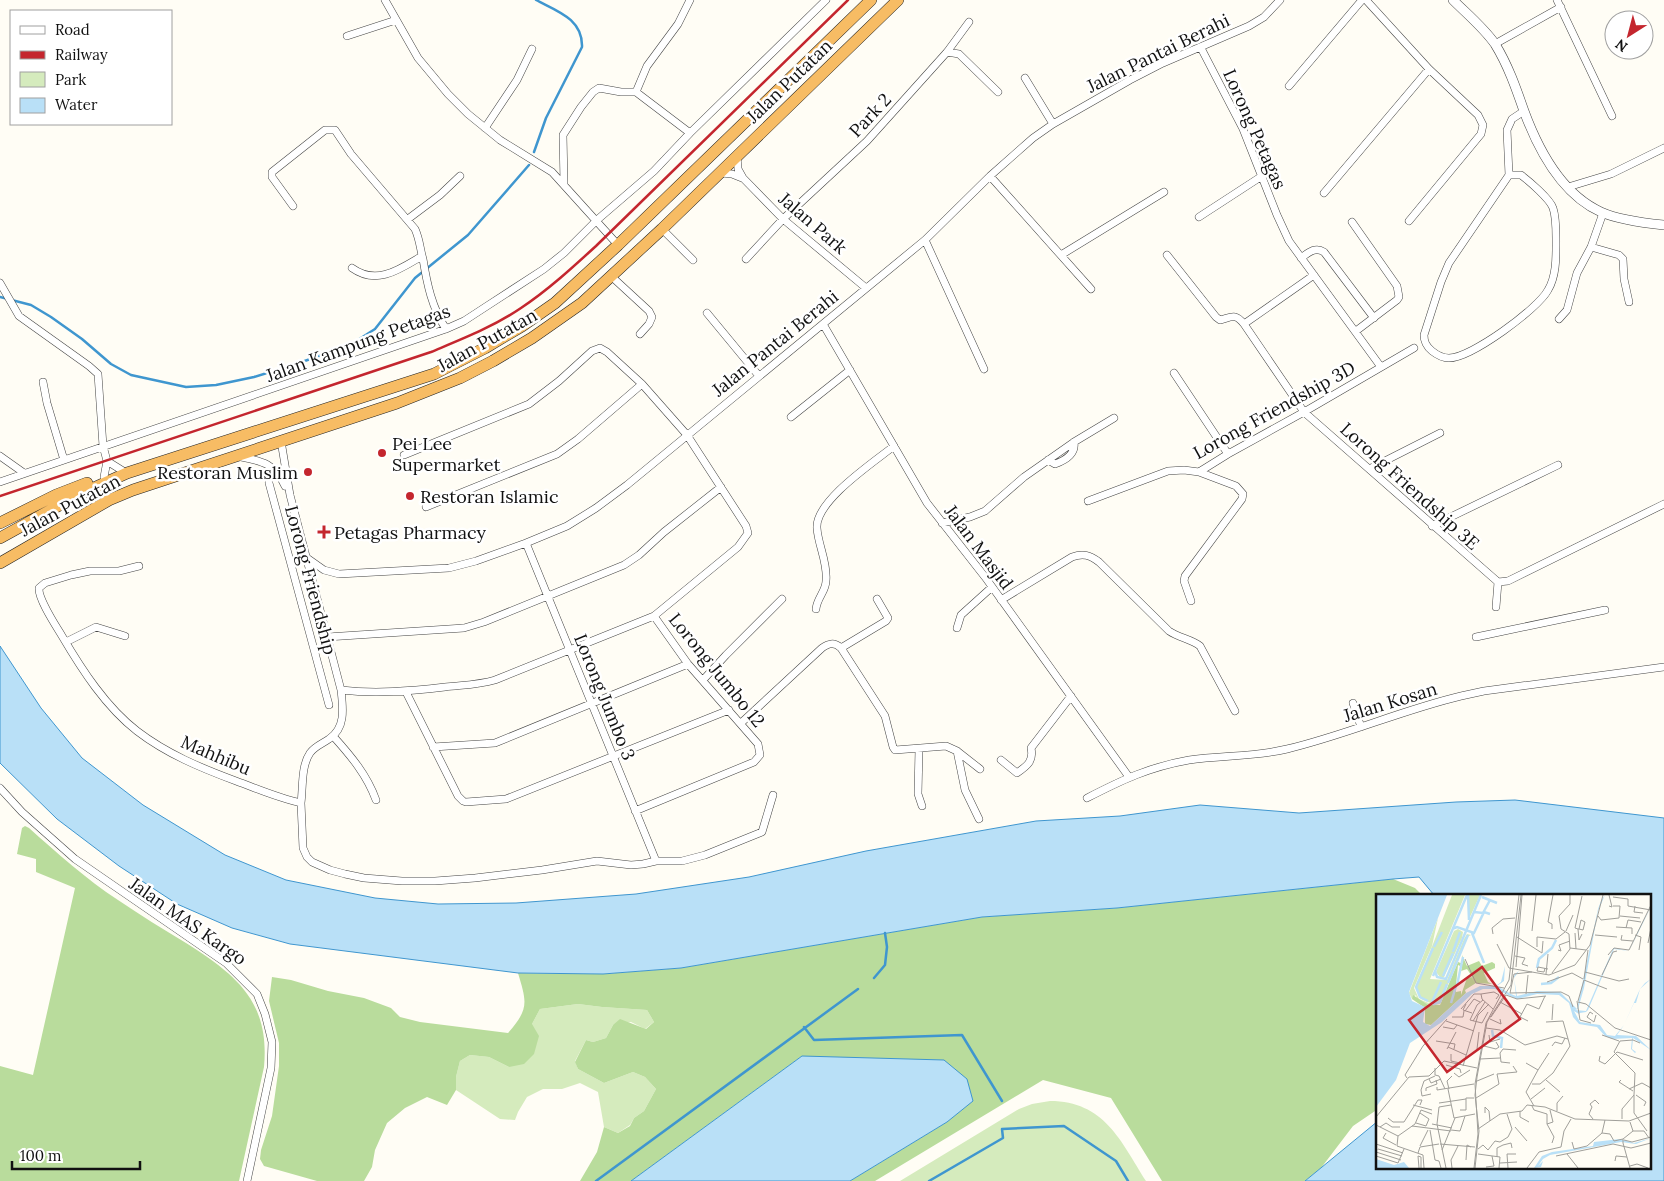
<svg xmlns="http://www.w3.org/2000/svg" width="1664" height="1181" viewBox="0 0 1664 1181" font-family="Lora,serif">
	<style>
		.green { fill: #d5ebbd }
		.forest { fill: #b9dc9c }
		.water { fill: #b9e0f7; stroke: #3f96cf }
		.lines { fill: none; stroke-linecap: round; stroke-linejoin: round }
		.stream { stroke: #3f96cf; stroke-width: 2.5 }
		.minor-casing { stroke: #444; stroke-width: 8 }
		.tertiary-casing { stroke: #444; stroke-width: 10 }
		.trunk-casing { stroke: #222; stroke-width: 12 }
		.minor { stroke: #fff; stroke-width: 7 }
		.tertiary { stroke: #fff; stroke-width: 9 }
		.trunk { stroke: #f7bc64; stroke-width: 11 }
		.rail { stroke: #c4262e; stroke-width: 2.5 }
		.poi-dot { fill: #c4262e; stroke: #fff; stroke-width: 2 }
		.labels { text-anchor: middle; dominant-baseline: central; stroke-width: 5; stroke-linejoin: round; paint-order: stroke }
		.street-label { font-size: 18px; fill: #111; stroke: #fff }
		.poi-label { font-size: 18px; fill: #111; stroke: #fff; text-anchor: start }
		.inset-river { fill: none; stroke: #b9e0f7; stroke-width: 2.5 }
		.inset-road { fill: none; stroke: #a09f9a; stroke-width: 1 }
		.view { fill: #c4262e; fill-opacity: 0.15; stroke: #c4262e; stroke-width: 2.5 }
		.inset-edge { fill: none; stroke: #111; stroke-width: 2.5 }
	</style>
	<rect width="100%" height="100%" fill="#fffdf5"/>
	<path class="green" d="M 578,1004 L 602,1007 L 647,1010 L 654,1022 L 645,1029 L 631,1022 L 613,1025 L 606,1038 L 593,1042 L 586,1040 L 575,1061 L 578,1069 L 604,1083 L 633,1072 L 645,1077 L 656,1089 L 644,1111 L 634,1118 L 630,1125 L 618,1133 L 604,1127 L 598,1092 L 580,1083 L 562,1089 L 543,1089 L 527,1097 L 518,1112 L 515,1120 L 500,1119 L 456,1090 L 456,1077 L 460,1061 L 470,1055 L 489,1057 L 509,1067 L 540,1009 Z
		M 1050,1101 C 1104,1101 1121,1141 1146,1181 L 900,1181 L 1019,1109 L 1032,1104 Z"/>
	<path class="forest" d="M 25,826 L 29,828 C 57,853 86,879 118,900 C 140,915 163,929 186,943 C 236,975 270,1001 264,1067 L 239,1181 L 0,1181 L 0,1066 L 33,1075 L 75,888 L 36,872 L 36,859 L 17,854 L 22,828 Z
		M 1393,879 L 1415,888 L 1422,895 L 1378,895 L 1378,1109 L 1353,1126 L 1321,1168 L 1305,1181 L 1162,1181 L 1111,1098 L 1043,1080 L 875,1181 L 850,1181 L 947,1122 L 972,1101 L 802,1056 L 631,1181 L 580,1181 L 597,1152 L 604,1127 L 618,1133 L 630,1126 L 634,1118 L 644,1111 L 656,1089 L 645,1077 L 633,1072 L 604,1083 L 578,1069 L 575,1062 L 586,1040 L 593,1042 L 606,1038 L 613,1025 L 620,1019 L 646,1029 L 654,1022 L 647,1010 L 602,1007 L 578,1004 L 540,1009 L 532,1024 L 539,1036 L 534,1054 L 524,1064 L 509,1067 L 489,1057 L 470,1055 L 460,1061 L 456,1077 L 456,1090 L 447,1105 L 427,1097 L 405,1108 L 387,1123 L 375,1150 L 372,1167 L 364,1181 L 317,1181 L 264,1166 L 260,1159 L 261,1150 L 272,1116 L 279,1066 L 279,1043 L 269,1001 L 272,977 L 291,980 L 328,991 L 364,998 L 391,1008 L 400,1017 L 420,1022 L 508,1033 C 529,1009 527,1003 518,973 L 603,974 L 681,968 L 982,917 L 1117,908 Z"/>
	<path class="water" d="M 0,646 L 41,708 L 82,758 L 143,805 L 225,855 L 286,880 L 375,898 L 438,904 L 516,903 L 636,894 L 749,877 L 866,851 L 1036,821 L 1120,816 L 1200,805 L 1299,813 L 1456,802 L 1515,800 L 1664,818 L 1664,1181 L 1305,1181 L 1378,1121 L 1378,1167 L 1650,1167 L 1650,895 L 1434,895 L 1419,877 L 1393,879 L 1117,908 L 982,917 L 681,968 L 603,974 L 518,973 L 290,944 L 232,928 L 177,904 L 119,866 L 57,819 L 0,763 Z
		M 802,1056 L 944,1060 L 967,1079 L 973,1101 L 947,1122 L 850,1181 L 631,1181 Z"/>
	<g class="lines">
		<path class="stream" d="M 534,152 L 546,118 L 582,47 C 583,19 557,11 536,0
			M 0,297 L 31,305 L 51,317 L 82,339 L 111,364 L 131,375 L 186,387 L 216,385 L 254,377 L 299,363 L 350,345 L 375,329 L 415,278 L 468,235 L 529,165
			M 874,978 L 885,965 L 887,947 L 885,933
			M 804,1027 L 814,1040 L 962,1035 L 1002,1101
			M 596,1181 L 858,989
			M 929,1181 L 1003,1138 L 1002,1129 L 1064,1126 L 1116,1161 L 1128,1181"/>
		<g class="minor-casing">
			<path id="minor" d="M 385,0 L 418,58 L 448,94 L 468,114 L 500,140 L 552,172 L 618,245
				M 1366,0 L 1429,69 L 1478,115 L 1483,125 L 1481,134 L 1409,221
				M 1557,0 L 1612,116
				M 347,36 L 396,20
				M 1495,44 L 1561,7
				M 1201,48 L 1243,129 L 1277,215 L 1289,241 L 1381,367
				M 947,52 L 959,54 L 998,92
				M 1025,78 L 1053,124
				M 1289,86 L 1362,0
				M 636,92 L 647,66 L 678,24 L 690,0
				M 485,128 L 517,80 L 532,49
				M 737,156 L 738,169 L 743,178 L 783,219 L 866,288
				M 721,173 L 732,174 L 742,178
				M 1509,175 L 1521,175 C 1529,181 1550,199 1553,208 C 1556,217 1556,228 1556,238 C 1556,255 1557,275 1548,290 C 1538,309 1471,358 1449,358 C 1443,358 1437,355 1432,351 C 1426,346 1424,342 1424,335 L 1441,282 L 1449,263 L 1509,175 L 1507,130 L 1512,119 L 1524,111
				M 990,176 L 1091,289
				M 564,183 L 563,135 L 581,107 L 593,92 L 599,88 L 621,92 L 636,92 L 690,133
				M 1568,187 L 1611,174 L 1664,148
				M 1324,193 L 1429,69
				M 293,206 L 272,177 L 272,172 L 325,130 L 335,130 L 351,154 L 415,229 C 420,240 420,249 423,259 C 427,284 432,308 446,329
				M 1199,217 L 1262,176
				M 408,219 L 440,195 L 460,176
				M 1352,222 L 1397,286 L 1399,297 L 1397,300 L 1356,331
				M 662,229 L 693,260
				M 925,240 L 984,369
				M 1591,247 L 1619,255 L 1623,259 L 1624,279 L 1629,302
				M 1061,255 L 1164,192
				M 1167,255 L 1216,317 L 1220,320 C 1232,317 1235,313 1244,324
				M 1301,258 C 1308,253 1315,246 1324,252 L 1374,318
				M 746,259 L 783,219 L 867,141 L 947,52 L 969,22
				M 352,268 C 377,286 400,269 422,256
				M 1314,275 L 1244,324 L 1304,412 L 1498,582
				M 611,276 L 649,311 L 652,317 L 649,324 L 640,334
				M 0,283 L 19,316 L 89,366 L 98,374 L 103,446 L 107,461 L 104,477
				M 707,313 L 759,376
				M 1559,319 L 1567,310 L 1577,273 L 1591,247 L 1603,213
				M 823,324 L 927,503 L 985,577 L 1129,777
				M 1174,373 L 1228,454
				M 43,382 L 47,403 L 64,460
				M 791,417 L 850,370
				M 0,456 L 24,473
				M 241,457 C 263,461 275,464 285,486
				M 1048,460 L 1055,464 C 1066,460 1076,454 1074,442
				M 107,461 L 123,471
				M 1369,469 L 1440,433
				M 0,482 L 446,329 L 464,321 L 487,306 L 544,269 L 564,253 L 597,220 L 654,171 L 690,133 L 826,0
				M 269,483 L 329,705
				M 1088,501 L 1168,471 L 1184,470 L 1199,472 L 1228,454 L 1304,412 L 1414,348
				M 426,507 L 557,454 L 578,439 L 642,384
				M 942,523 L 970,517 L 985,511 L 1024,477 L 1074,442 L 1114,418
				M 1432,526 L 1558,465
				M 526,543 L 656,861
				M 307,558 L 324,570 L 339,574 L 449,568 L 476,561 L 526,543 L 567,526 L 596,508 L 627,485 L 925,240 L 990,176 L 1033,138 L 1053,124 L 1130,80 L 1163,63 L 1249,26 L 1264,17 L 1280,0
				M 139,566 L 119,571 L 90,571 L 71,575 L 45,583 L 39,588 C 38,599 56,626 62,636 C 82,670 106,707 137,731 C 167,754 201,768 236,781 C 258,789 278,798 301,803 C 303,788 301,766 310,753 C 315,746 322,744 329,739 C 346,728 343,708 341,690 L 290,495 L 281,441
				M 1498,582 L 1508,581 L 1664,504
				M 1001,600 L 1072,557 C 1083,553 1090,555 1099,562 L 1169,631 C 1179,638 1191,639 1200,646 L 1235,711
				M 1191,601 L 1184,581 L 1185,576 L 1242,499 L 1243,494 L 1236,486 L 1199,472
				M 1496,607 L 1498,582
				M 816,609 C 817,598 826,591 826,581 C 828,563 818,545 817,528 C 815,501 874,462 894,446
				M 957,628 L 961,615 L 992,587
				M 327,637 L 464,628 L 484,622 L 624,565 L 639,555 L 664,532 L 721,487
				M 1476,637 L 1605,610
				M 66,642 L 96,627 L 125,636
				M 841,648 L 886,621 L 888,618 L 877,599
				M 703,680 L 726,655 L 782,599
				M 341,690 C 376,694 410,691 445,687 C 462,685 478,685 495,680 L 654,616 L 738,547 L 748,533 L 746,526 L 687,435 L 642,384 L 607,352 L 600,348 L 592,351 L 559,381 L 529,404 L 404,455
				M 406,692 L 458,796 L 463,801 L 466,802 L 506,799 L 729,710
				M 1353,703 L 1361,727
				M 741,723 L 822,648 C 829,643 834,642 841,648 L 885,716 L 893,747 L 895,750 L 946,746 L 957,751 L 980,769
				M 333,736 C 351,756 367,775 376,800
				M 433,747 L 495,743 L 688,664
				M 919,749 L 918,794 L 922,806
				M 957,751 L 965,790 L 979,819
				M 1001,760 L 1017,773 C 1027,766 1034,761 1031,748 L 1071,696
				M 0,788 L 22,812 L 75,859 L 226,963 L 257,994 L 265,1014 L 272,1042 L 271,1068 L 247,1181
				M 1087,798 C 1122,780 1149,767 1189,760 C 1222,755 1255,757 1287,749 C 1346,735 1402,710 1461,696 L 1484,691 L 1664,667
				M 301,803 L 303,848 L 307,857 L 312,862 L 330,870 L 345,874 L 364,878 L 402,881 L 435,881 L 475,878 L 542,870 L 597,861 L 631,865 L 643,864 L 656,861 L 682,861 L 705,855 L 762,832 L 773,795
				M 635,811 L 754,762 L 760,755 L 758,744 L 688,664 L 654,616"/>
		</g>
		<g class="tertiary-casing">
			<path id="tertiary" d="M 1453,0 C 1467,14 1484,28 1495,44 C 1508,65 1516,88 1524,111 C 1538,149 1561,194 1601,212 C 1619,220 1644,223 1664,225"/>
		</g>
		<g class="trunk-casing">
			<path id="trunk" d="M 0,523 L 56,495 L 87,483
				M 0,538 L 76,496 L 127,473 L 434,374 L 485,348 L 522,326 L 555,303 L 618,245 L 871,0
				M 0,563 L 109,500 L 133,490 L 397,403 L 460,378 L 493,361 L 532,338 L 582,303 L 662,229 L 898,0"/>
		</g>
		<use href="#minor" class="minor"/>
		<use href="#tertiary" class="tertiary"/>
		<use href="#trunk" class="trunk"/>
		<path class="rail" d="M 0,496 L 431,352 C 462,339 493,327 521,308 C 548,290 572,268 596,246 L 848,0"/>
	</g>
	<g class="poi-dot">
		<circle cx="382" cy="453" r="5"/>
		<circle cx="308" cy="472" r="5"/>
		<circle cx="410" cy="496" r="5"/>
		<path d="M321.5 524.5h5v5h5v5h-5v5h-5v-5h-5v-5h5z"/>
	</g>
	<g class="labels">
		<g class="street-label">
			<text transform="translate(1158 53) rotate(-26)">Jalan Pantai Berahi</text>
			<text transform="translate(789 81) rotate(-44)">Jalan Putatan</text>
			<text transform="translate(870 115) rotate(-47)">Park 2</text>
			<text transform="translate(1255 129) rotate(66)">Lorong Petagas</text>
			<text transform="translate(813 223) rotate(41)">Jalan Park</text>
			<text transform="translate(487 340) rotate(-29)">Jalan Putatan</text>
			<text transform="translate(358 343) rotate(-20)">Jalan Kampung Petagas</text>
			<text transform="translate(775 343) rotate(-39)">Jalan Pantai Berahi</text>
			<text transform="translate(1274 410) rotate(-29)">Lorong Friendship 3D</text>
			<text transform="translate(1410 486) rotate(42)">Lorong Friendship 3E</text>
			<text transform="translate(70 505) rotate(-28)">Jalan Putatan</text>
			<text transform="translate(979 547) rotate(53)">Jalan Masjid</text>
			<text transform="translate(311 580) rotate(75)">Lorong Friendship</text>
			<text transform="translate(717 670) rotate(51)">Lorong Jumbo 12</text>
			<text transform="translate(605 697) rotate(68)">Lorong Jumbo 3</text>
			<text transform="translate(1390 702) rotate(-17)">Jalan Kosan</text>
			<text transform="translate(216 755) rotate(23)">Mahhibu</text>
			<text transform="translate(188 921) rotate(35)">Jalan MAS Kargo</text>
		</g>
		<g class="poi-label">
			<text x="392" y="443">Pei Lee<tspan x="392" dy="21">Supermarket</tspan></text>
			<text x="298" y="472" text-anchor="end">Restoran Muslim</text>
			<text x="420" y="496">Restoran Islamic</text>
			<text x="334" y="532">Petagas Pharmacy</text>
		</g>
	</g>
	<g transform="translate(1376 894)">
		<rect width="275" height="275" fill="#fffdf5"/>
		<path d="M 76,1 L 89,1 L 54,85 L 71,86 L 88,45 L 91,40 L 95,41 L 91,43 L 64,110 L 59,111 L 45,105 L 40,94 ZM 93,1 L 104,1 L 94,23 L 92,13 ZM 62,24 L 56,52 L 38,94 L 43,105 L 55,110 L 51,111 L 41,106 L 40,101 L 36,105 L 33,99 ZM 82,35 L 87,38 L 86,44 L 68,83 L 64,83 L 60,78 L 78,37 Z" fill="#d5ebbd"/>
		<path d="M 86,61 L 91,72 L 103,67 L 106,72 L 116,68 L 119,70 L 119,74 L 108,79 L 112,88 L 116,90 L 100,89 L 89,96 L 90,99 L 55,131 L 49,130 L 49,114 L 36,105 L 37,101 L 52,111 L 64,111 L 82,68 L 87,70 ZM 82,71 L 86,73 L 85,77 L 91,75 L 95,81 L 98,88 L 96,83 L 91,84 L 85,101 L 85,97 L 80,98 L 80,91 Z" fill="#b9dc9c" fill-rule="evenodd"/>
		<path d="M 0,1 L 71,1 L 33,98 L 36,107 L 49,113 L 47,128 L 54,132 L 90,99 L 104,92 L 120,92 L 125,88 L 129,72 L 128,87 L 121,92 L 135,100 L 140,102 L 139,93 L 138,83 L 139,80 L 143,77 L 138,84 L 141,102 L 161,97 L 184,98 L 201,115 L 222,15 L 225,7 L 229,1 L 222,17 L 208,94 L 202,115 L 199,116 L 210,117 L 237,55 L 238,54 L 253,57 L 263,35 L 275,13 L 253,57 L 238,55 L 212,116 L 210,118 L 204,119 L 203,120 L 198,117 L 204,128 L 224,131 L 231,141 L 239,142 L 248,131 L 264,95 L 269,89 L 275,85 L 264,95 L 260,109 L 258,109 L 248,131 L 241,141 L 260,142 L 275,156 L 257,144 L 256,155 L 260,158 L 250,168 L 259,159 L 255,155 L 256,144 L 236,145 L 229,142 L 221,133 L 203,130 L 197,123 L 193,109 L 183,101 L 161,100 L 141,105 L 119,95 L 107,95 L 96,100 L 66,128 L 34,149 L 20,186 L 0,213 ZM 275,244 L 260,250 L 245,248 L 174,261 L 167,265 L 162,272 L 167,267 L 165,273 L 158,274 L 166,262 L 176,258 L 217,252 L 218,248 L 244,245 L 258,249 ZM 0,265 L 18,271 L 28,268 L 33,274 L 0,274 Z" fill="#b9e0f7"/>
		<path class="inset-river" d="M 92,1 L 93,26M 106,3 L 121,9M 98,18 L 107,19 L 114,6M 76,35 L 81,33 L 98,39 L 108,18 L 114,20M 96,39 L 108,69M 58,53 L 66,38M 77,58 L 84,38M 161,74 L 163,65 L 176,54 L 180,46M 59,77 L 61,83 L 70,85 L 105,1M 57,82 L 91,1M 67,82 L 77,59M 65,88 L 56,108 L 58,110 L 64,108 L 71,90M 72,89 L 92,41M 165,90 L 175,89 L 183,83M 81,91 L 87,63M 52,107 L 44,103 L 40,93 L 57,54M 75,109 L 80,92M 116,136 L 117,142 L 126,144 L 125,154"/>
		<path class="inset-road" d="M 237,3 L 252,5 L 252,12 L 275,16M 233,12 L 236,13 L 233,1M 259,12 L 258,18 L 267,19M 222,22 L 225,26 L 243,24 L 244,12 L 237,12M 244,22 L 264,24M 240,33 L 256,34 L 256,40M 250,34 L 252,26 L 265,28M 176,35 L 176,30 L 172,28 L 177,1M 202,35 L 203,46 L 206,40M 203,35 L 205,26 L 209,28 L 207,36 L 203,35 L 202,35 L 199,34 L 206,2M 156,37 L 160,1M 190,37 L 197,21M 199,39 L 200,55M 117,40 L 116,34 L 127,25 L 139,24M 219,41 L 241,43M 246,41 L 245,46 L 257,47M 259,41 L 265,43 L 263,56M 141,43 L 166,59 L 167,47M 272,49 L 275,34M 121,50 L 133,74M 161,53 L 161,43 L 180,45 L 189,38M 194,54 L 210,56M 182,56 L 185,57 L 183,51 L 194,47M 232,61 L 238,54 L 253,56 L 275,11M 139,62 L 149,64 L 146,70 L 152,72M 89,65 L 100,89 L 128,94M 140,73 L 146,1M 133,74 L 173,81 L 199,71 L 214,51 L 227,1M 169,74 L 168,78 L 161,77 L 162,73 L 172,75M 156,78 L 138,80 L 134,99 L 185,98 L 193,102 L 197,113M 209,78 L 243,87 L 253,85M 176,79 L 194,55 L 193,40 L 185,35 L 183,22 L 194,10 L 194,1M 170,80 L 172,60M 226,81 L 237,58 L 241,57M 208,85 L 212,56M 208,86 L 231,95M 171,88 L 196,79 L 207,85M 150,100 L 152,81M 107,106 L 101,111 L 94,126 L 106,129 L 112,118M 201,107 L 204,126 L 215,129M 202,107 L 208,86M 124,108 L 146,120M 202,108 L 210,110 L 239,134 L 275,146M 90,110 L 87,116 L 96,119M 85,115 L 98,100 L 105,100M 117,115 L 106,105 L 105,100 L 118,98 L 123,101 L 120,105M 89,117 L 98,105 L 104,108M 217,120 L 214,118 L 211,123 L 218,128 L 220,121M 76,123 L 87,123 L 88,117M 115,123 L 130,101 L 141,105 L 170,102M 114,125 L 125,130 L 124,125M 176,126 L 177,110M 70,127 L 98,137M 97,127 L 109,108M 152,127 L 144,123 L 151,110 L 163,115 L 169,102M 67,133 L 78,135 L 81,131M 110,134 L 124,136 L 149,151 L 181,142 L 192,145M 113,141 L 114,148 L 124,145M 226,141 L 243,147M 60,147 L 79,150 L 78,155M 108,152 L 120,155 L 123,153 L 120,148M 176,152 L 179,148 L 186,150 L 189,144M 72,153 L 90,161M 71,155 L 80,138M 101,155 L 103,138M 75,160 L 75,167 L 84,169M 224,162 L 223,167 L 229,170 L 241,158 L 267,166M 104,165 L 124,164M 134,169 L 125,168 L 124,159 L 127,155 L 140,156M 150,169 L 162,176 L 150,198 L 158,212M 70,171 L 84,175 L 85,179M 87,172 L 102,121 L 113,110M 59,174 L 59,181 L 63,182 L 69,195M 162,176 L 173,159M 78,179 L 83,183 L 94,176M 31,184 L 29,181 L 47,152 L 71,125M 53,185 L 55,189 L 65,185M 170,186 L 184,198M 245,186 L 243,188 L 257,197M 101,187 L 118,180M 156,190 L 164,190 L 177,179 L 194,152 L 187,127 L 170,128M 61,193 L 61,196 L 98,190M 72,195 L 78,224M 73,195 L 71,187 L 76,182M 253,195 L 266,189 L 275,194M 50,197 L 50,194 L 61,190 L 60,186M 55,200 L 46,202 L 45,196 L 48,187 L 59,182M 258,201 L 258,219 L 271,237M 260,201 L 270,208 L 268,212M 100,204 L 123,190 L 121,180 L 141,178 L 137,172M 155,205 L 169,194M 63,209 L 90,205M 37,211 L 56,216M 156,212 L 158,216 L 171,220 L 171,230 L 178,243 L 176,249M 84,216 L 90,216 L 90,204 L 98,204M 144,217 L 144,223 L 153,228M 181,217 L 181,209 L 187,202M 109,219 L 109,213 L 113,217 L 114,227M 0,223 L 33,183 L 53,182 L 68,167 L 101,174M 12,224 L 17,228 L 28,228 L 42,206 L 46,206 L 44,211M 78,224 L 99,220M 217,225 L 213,220 L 216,213 L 214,210 L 219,206 L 223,210M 246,225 L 246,215 L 258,201 L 259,179 L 238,158 L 244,147 L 257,146 L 264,149M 229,226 L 226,239 L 234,240 L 238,247 L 247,245M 254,228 L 257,237 L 247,245 L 247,249 L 254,274M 40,229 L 50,232 L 53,225 L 44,219M 56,230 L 76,234M 171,230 L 177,228 L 174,216M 0,231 L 22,242M 36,232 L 75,237M 4,233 L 10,229 L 16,233 L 24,233M 139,233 L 151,247M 102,235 L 124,220 L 146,217 L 151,211 L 169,213 L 199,225 L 253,227 L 275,219M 54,236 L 59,266 L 63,267 L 65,274M 75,236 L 84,237 L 89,222M 257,237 L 268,237 L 273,244M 10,239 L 7,244 L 20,251M 22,242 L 21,252 L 47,261 L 48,274M 22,242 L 39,230 L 45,216 L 56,220M 248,246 L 256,248 L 275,243M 196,248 L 198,255 L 211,252 L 226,239M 0,250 L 27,259M 64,250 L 99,253M 44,252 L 52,236M 1,255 L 0,258 L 25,266M 2,255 L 26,262M 102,255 L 107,251 L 112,256 L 119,247 L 124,248 L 132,243 L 136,235 L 131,220M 66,256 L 79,224M 42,259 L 44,253 L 63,250M 102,260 L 124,263 L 123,274M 191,260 L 202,274M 0,262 L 22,269 L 28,255M 180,262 L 237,250 L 255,254 L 275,249M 121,263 L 121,254 L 127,251 L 135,249 L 136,254M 90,266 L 91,251 L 95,253M 239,267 L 240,262 L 251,263M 124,269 L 141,268M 254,272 L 261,270 L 272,274M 110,273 L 118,272 L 116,262M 43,274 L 42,262 L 45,263 L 45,274M 70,274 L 61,230 L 63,213 L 75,211M 76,274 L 75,266 L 82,252M 98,274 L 102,240 L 99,190 L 110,129 L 133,86 L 143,1M 99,274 L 103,237 L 99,201 L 101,183 L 111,128 L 135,91 L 145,1M 132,274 L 131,260 L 140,260M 151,274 L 163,258 L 185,253 L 188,237 L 195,225"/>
		<path class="view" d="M 106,73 L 144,125 L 71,178 L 33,126 Z"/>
		<rect width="275" height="275" class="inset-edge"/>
	</g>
	<rect x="10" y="10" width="162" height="115" fill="#ffffff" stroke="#a0a0a0"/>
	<rect x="20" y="26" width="25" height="8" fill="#ffffff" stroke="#a0a0a0"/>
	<text x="55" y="35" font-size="15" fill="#111111">Road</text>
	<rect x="20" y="51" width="25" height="8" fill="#c4262e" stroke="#a0a0a0"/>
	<text x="55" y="60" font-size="15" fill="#111111">Railway</text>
	<rect x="20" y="72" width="25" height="15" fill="#d5ebbd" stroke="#a0a0a0"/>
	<text x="55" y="85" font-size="15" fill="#111111">Park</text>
	<rect x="20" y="98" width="25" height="15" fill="#b9e0f7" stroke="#a0a0a0"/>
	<text x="55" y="110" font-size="15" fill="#111111">Water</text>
	<g transform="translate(1629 35) rotate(216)"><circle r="24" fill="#ffffff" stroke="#a0a0a0"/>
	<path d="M0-4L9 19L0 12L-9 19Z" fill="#c4262e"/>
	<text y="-8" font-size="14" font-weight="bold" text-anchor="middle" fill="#111111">N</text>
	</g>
	<path d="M12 1161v8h128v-8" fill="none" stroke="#111111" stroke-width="2.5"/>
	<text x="20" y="1161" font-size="15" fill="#111111" stroke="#ffffff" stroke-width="4" paint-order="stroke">100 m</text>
</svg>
